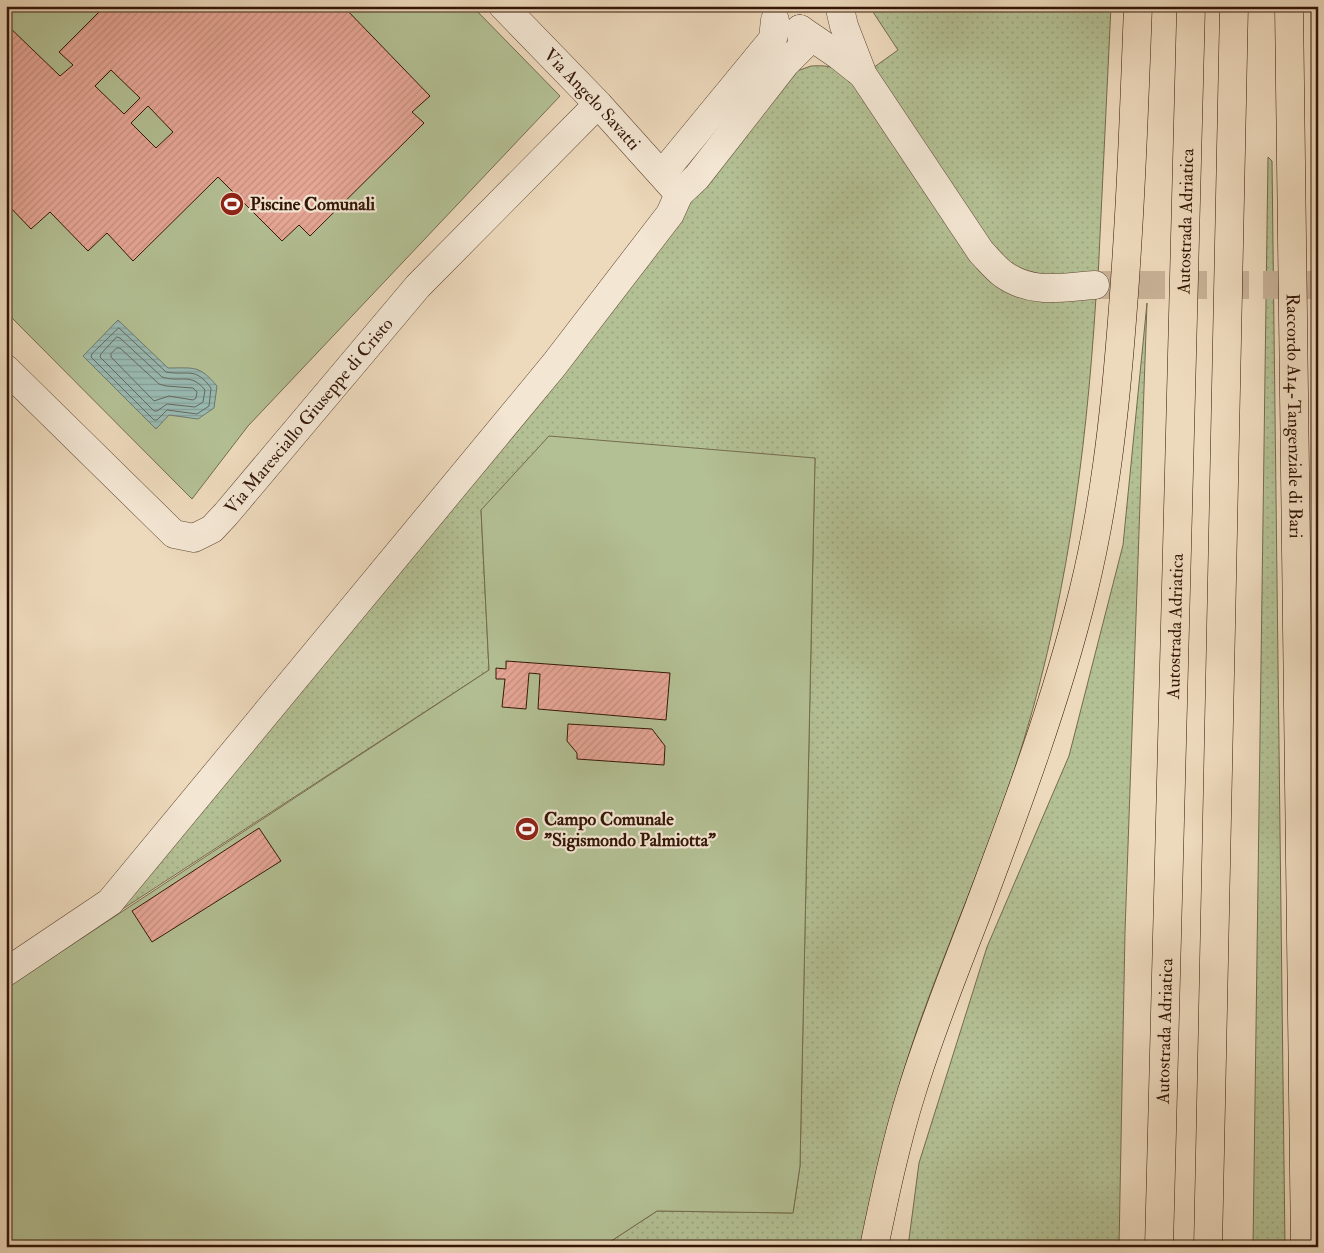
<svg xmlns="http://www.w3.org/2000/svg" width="1324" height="1253" viewBox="0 0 1324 1253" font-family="'IM FELL Double Pica',serif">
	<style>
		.grass { fill: url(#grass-dots); stroke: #746b4d }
		.pitch { fill: #b3c094; stroke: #746b4d }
		.water { fill: url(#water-rules); stroke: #71786e }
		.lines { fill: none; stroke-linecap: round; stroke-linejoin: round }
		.shore { stroke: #66685c; stroke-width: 1 }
		.building { fill: url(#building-hatch); stroke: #341606; fill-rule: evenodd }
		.minor-tunnel { stroke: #c8b298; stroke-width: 28; stroke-dasharray: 28 14; stroke-linecap: butt }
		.minor-casing { stroke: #624734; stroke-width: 29 }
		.highway-casing { stroke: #341606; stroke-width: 29 }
		.minor { stroke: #f3e6d3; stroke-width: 28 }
		.highway { stroke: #edd9bc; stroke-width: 28 }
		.labels { text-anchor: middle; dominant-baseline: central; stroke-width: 4.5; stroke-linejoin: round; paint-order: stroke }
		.street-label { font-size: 18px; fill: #341606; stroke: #f3e6d3 }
		.poi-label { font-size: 18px; font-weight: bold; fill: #341606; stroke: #f3e6d3; text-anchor: start }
	</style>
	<defs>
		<pattern id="grass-dots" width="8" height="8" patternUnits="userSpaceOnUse" patternTransform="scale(1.25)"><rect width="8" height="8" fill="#b3c094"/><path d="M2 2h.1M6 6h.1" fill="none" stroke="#9ba47e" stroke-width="1.8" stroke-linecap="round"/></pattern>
		<pattern id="water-rules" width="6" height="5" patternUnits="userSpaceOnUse" patternTransform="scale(1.25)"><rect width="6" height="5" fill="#99bab3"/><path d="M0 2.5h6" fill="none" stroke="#849f98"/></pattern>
		<pattern id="building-hatch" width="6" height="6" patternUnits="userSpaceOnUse" patternTransform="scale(1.25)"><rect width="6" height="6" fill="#e7a797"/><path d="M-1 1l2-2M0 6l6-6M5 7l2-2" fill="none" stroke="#c78f81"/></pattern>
	</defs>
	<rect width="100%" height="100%" fill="#edd9bc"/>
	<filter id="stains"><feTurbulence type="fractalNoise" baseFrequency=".004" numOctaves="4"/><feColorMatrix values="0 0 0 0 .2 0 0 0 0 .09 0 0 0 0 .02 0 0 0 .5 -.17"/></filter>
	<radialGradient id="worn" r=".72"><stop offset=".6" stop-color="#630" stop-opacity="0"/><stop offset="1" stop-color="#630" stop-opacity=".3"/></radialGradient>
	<path class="grass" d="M 869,6 L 1111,6 L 1098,278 C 1068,279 1035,281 1009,262 C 1002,258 997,251 992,246 L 873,68 L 898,50 Z
		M 811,66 C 832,65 837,67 850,83 L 856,80 L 966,254 L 1096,297 C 1086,457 1065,615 1015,768 C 986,856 949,940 918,1027 C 893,1099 875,1172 861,1247 L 602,1247 L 657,1211 L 793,1213 L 800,1166 L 815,458 L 481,510 L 489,670 L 115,914 L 780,83 L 797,71 Z
		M 1268,157 L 1272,161 L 1285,1247 L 1253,1247 Z
		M 1147,303 L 1125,932 L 1119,1247 L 908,1247 L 919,1163 L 987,947 L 1069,756 L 1123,545 Z"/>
	<path class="pitch" d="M 6,6 L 472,6 L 560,96 L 248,426 L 192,499 L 6,312 Z
		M 549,436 L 815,458 L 800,1166 L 793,1213 L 657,1211 L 602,1247 L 6,1247 L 6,988 L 489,670 L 481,510 Z"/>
	<path class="water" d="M 118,320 L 168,368 C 195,368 199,365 217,386 L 214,408 L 198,419 L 169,415 L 156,429 L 83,356 Z"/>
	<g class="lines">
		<path class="shore" d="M 119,328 L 166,372 C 188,376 195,366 211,388 L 209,406 L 197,414 L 167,410 L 157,420 L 154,420 L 91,357 L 92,354 Z
			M 117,337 L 120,338 L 162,377 C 180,383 191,372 205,390 L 203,402 L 195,407 L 167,404 L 157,411 L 154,411 L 100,357 L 101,354 Z
			M 117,348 L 120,348 L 159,384 L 166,386 L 193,388 L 197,392 L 196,398 L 193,400 L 169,396 L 154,401 L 111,357 L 111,354 Z"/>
	</g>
	<path class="building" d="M 105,6 L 343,6 L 430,96 L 412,112 L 424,123 L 310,236 L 299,225 L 282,241 L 218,177 L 133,261 L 107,233 L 88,251 L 50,212 L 31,229 L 6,203 L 6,24 L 60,76 L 73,65 L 59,52 ZM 111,70 L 140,98 L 124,114 L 95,86 ZM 148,106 L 173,132 L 156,148 L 131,123 Z
		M 506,661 L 670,673 L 666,720 L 538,709 L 540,674 L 529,673 L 526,709 L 502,707 L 505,679 L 496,679 L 496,668 L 506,669 Z
		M 568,724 L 652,729 L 665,746 L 664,765 L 577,759 L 577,753 L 567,741 Z
		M 259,828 L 281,861 L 152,942 L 132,911 Z"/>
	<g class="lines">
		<path class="minor-tunnel" d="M 1095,285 L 1318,285"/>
		<g class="minor-casing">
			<g id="minor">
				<path id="s1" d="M 503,6 L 598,104 L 679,194"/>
				<path d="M 840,9 L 844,26 L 863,75 L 981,252 C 988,259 995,268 1003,274 C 1033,295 1062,287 1095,285"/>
				<path d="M 800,29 L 838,55 L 862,74"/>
				<path d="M 662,174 L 773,39 L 775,20"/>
				<path id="s2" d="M 6,369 L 174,534 L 194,538 L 212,529 L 226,514 L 418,286 L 598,104"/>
				<path d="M 6,972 L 110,902 L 554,365 L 670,214 L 679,194 L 697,177 L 786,63 L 803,46 L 800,29"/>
			</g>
		</g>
		<g class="highway-casing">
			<g id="highway">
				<path id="s3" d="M 1289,6 L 1305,1247"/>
				<path d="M 874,1247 C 885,1194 896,1142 912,1091 C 931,1029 955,970 978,910 C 1017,806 1056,702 1083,593 C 1104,508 1114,420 1121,333 C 1130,224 1134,115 1138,6"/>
				<path id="s4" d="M 1159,1247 L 1191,6"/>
				<path d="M 1208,1247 L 1234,6"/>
			</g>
		</g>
		<use href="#minor" class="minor"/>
		<use href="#highway" class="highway"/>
	</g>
	<defs>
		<g id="stadium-disc" transform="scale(1.25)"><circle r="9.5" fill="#8f2418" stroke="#f3e6d3"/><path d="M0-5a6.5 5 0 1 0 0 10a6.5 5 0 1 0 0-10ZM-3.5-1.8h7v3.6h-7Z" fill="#fff"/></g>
	</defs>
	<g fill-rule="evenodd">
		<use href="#stadium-disc" x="232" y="204"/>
		<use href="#stadium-disc" x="527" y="829"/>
	</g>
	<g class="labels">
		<g class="street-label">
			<text stroke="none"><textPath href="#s1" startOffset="129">Via Angelo Savatti</textPath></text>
			<text stroke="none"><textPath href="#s4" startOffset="1026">Autostrada Adriatica</textPath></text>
			<text stroke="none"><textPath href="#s2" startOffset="425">Via Maresciallo Giuseppe di Cristo</textPath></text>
			<text stroke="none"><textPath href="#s3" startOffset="410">Raccordo A14-Tangenziale di Bari</textPath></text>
			<text stroke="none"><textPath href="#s4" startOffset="621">Autostrada Adriatica</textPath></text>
			<text stroke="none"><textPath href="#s4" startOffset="216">Autostrada Adriatica</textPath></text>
		</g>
		<g class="poi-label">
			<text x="250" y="204">Piscine Comunali</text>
			<text x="544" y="819">Campo Comunale<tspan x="544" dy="21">"Sigismondo Palmiotta"</tspan></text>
		</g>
	</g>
	<rect width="1324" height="1253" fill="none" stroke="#edd9bc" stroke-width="25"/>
	<rect x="8" y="8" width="1309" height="1238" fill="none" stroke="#341606" stroke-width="2.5"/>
	<rect x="12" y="12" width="1299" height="1228" fill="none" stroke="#341606"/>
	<rect width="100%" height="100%" filter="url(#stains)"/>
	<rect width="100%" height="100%" fill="url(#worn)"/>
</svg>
